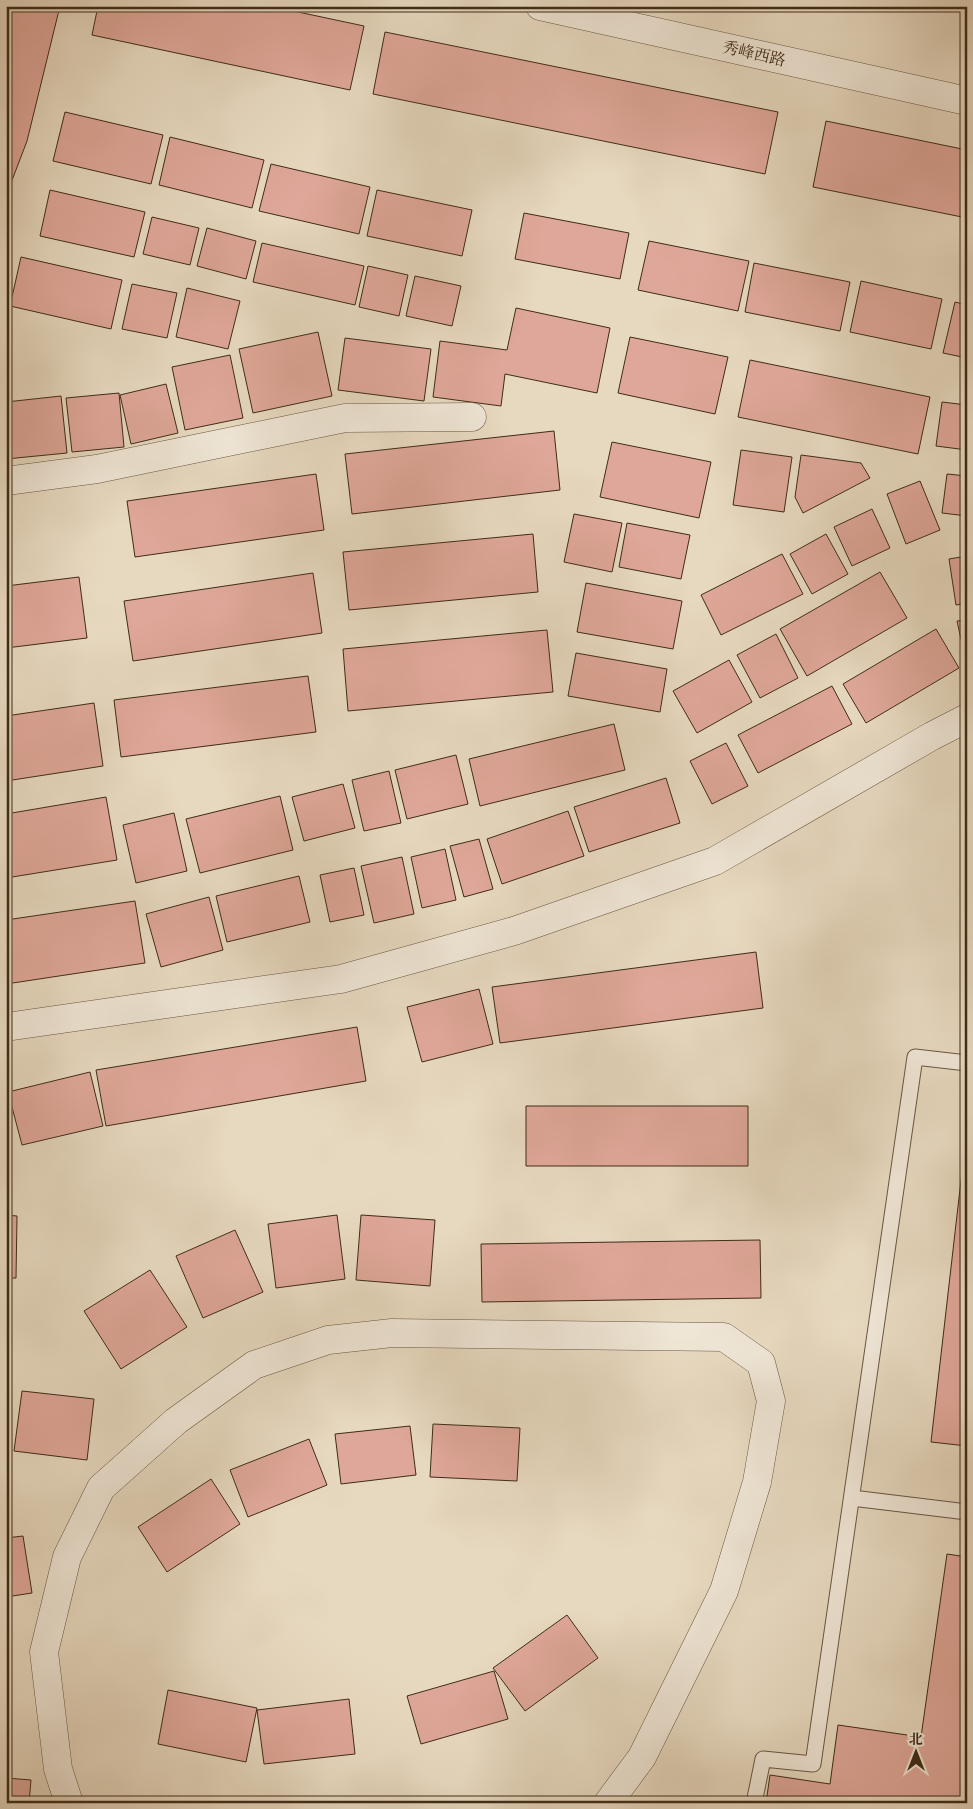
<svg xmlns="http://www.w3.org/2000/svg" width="973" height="1809" viewBox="0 0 973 1809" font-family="Cardo,'Noto Serif SC',serif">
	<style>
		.building { fill: #dfa799; stroke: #3f2c18 }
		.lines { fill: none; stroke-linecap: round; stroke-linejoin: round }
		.service-casing { stroke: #695742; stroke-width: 17 }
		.minor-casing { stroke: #695742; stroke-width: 29 }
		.tertiary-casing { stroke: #695742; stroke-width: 29 }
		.service { stroke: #efe6d6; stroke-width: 15 }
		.minor { stroke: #efe6d6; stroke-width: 28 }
		.tertiary { stroke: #efe6d6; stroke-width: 28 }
		.labels { text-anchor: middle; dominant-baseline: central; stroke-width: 4; stroke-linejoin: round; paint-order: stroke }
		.street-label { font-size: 16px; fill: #3f2c18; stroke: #efe6d6 }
	</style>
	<rect width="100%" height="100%" fill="#e7d9c0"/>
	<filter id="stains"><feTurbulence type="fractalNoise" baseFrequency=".004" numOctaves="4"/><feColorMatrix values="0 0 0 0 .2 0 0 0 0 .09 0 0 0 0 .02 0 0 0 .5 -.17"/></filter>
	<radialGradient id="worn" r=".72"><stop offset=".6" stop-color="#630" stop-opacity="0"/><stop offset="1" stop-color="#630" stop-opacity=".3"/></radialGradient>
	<path class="building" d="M 6,6 L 60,6 L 27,141 L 6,196 Z
		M 98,6 L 270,6 L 364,26 L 350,90 L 92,35 Z
		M 939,6 L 967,6 L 967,12 Z
		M 385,32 L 778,112 L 765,174 L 373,94 Z
		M 65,112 L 163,135 L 151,184 L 53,161 Z
		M 826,121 L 967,150 L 967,218 L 813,187 Z
		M 170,137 L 264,160 L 252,208 L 159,185 Z
		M 271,164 L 370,187 L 359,234 L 259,211 Z
		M 50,190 L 145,212 L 134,257 L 40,236 Z
		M 377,190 L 472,210 L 462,256 L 367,236 Z
		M 524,213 L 629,233 L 620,279 L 515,259 Z
		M 152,217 L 199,228 L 190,265 L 143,254 Z
		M 207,228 L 256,241 L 246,279 L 197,266 Z
		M 649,241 L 749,261 L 738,311 L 638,290 Z
		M 262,243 L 364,266 L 355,305 L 253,282 Z
		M 21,257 L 122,280 L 111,329 L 10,306 Z
		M 754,263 L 850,282 L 840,331 L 745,312 Z
		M 368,266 L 408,275 L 399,316 L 359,307 Z
		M 415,276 L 461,286 L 452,326 L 406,316 Z
		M 861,281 L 942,299 L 931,349 L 850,332 Z
		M 132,284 L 177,293 L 167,338 L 122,329 Z
		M 187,288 L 240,301 L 228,349 L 176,337 Z
		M 955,302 L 967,305 L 967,358 L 943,353 Z
		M 516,308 L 610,328 L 597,393 L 505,374 L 501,406 L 433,397 L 440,341 L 507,350 Z
		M 318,332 L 332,396 L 253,413 L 239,349 Z
		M 630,337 L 728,357 L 715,414 L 618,393 Z
		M 345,338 L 431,349 L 424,401 L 338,390 Z
		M 230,355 L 243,418 L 185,430 L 172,367 Z
		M 750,360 L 930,397 L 918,454 L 738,417 Z
		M 166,384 L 178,433 L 131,444 L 120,395 Z
		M 119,393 L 124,447 L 72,452 L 66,398 Z
		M 61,396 L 67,453 L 6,459 L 6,402 Z
		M 942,402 L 967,405 L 967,450 L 936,446 Z
		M 554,431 L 560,490 L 352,514 L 345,454 Z
		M 612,442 L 711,462 L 699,518 L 600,497 Z
		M 741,450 L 792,457 L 784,512 L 733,505 Z
		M 801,455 L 861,463 L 870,478 L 803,513 L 795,497 Z
		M 316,474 L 324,530 L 135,557 L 127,501 Z
		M 947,474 L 967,476 L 967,516 L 942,513 Z
		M 920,481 L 940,530 L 906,544 L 887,494 Z
		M 872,509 L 890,548 L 852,566 L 834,527 Z
		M 574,514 L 622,523 L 612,572 L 564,562 Z
		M 627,523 L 690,535 L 681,579 L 619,567 Z
		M 533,534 L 538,592 L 349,610 L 343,552 Z
		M 826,534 L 848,574 L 812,594 L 790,554 Z
		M 782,554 L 803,594 L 721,635 L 701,595 Z
		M 967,556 L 967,603 L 956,605 L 949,559 Z
		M 880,572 L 907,618 L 807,676 L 780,629 Z
		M 313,573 L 322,633 L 133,661 L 124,601 Z
		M 79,577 L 87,638 L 6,648 L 6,586 Z
		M 586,583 L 682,601 L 673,649 L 577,632 Z
		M 967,620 L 967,667 L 957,621 Z
		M 936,629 L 959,668 L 866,723 L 843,684 Z
		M 547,630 L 553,692 L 348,711 L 343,649 Z
		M 776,634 L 798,678 L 760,698 L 737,655 Z
		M 576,653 L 667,669 L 660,712 L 568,696 Z
		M 729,660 L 752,702 L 697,733 L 673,691 Z
		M 308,676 L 316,732 L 121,757 L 114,700 Z
		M 832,686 L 852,724 L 758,773 L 738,735 Z
		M 94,703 L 103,766 L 6,781 L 6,716 Z
		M 614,724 L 625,770 L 480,806 L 469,759 Z
		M 726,743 L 748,786 L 712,804 L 690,761 Z
		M 456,755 L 468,804 L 407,819 L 395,770 Z
		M 389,771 L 401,823 L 364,831 L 352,780 Z
		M 666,778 L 680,823 L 589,852 L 574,807 Z
		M 343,784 L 355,828 L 304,841 L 292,797 Z
		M 280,796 L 293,850 L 200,873 L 186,819 Z
		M 106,797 L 117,860 L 6,878 L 6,814 Z
		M 568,811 L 584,856 L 502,884 L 487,839 Z
		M 174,813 L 187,871 L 136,883 L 123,825 Z
		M 479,839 L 493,889 L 464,897 L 450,846 Z
		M 445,849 L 456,900 L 422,908 L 411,857 Z
		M 402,857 L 414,914 L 374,923 L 361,866 Z
		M 354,868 L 364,915 L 330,922 L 320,875 Z
		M 299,876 L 310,922 L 227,942 L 216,896 Z
		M 209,897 L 223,950 L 161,967 L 146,914 Z
		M 135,901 L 145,963 L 6,984 L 6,920 Z
		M 756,952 L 763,1008 L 500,1043 L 492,987 Z
		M 479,989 L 493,1044 L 422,1062 L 407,1007 Z
		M 357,1027 L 366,1081 L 106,1126 L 96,1070 Z
		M 90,1072 L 103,1126 L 22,1145 L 8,1092 Z
		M 526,1106 L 748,1106 L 748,1166 L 526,1166 Z
		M 967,1128 L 967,1446 L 931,1442 Z
		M 6,1215 L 17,1216 L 16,1278 L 6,1278 Z
		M 337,1215 L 345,1279 L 276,1288 L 268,1224 Z
		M 361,1215 L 435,1220 L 430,1286 L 356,1280 Z
		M 235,1230 L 263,1292 L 203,1318 L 176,1256 Z
		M 760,1240 L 761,1298 L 482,1302 L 481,1244 Z
		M 150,1270 L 187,1327 L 121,1369 L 84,1311 Z
		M 22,1391 L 94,1399 L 87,1460 L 14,1451 Z
		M 433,1424 L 520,1428 L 517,1481 L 430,1477 Z
		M 410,1426 L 416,1475 L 341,1484 L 335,1434 Z
		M 309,1439 L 327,1485 L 248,1517 L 230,1470 Z
		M 211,1479 L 240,1524 L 167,1572 L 138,1527 Z
		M 23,1536 L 32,1593 L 6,1597 L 6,1538 Z
		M 947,1554 L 967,1557 L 967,1803 L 766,1803 L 770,1775 L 830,1784 L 838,1725 L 921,1737 Z
		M 567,1615 L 598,1658 L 525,1711 L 493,1668 Z
		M 494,1671 L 508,1719 L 421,1744 L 407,1696 Z
		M 168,1690 L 257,1708 L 246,1762 L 158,1744 Z
		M 349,1699 L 355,1754 L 264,1764 L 257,1710 Z
		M 6,1778 L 31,1780 L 29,1803 L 6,1803 Z"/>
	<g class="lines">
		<g class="service-casing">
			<path id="service" d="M 852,1498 L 967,1512
				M 754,1803 L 763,1759 L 813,1764 L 915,1057 L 967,1063"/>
		</g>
		<g class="minor-casing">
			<path id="minor" d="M 6,481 L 97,469 L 345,418 L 472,417
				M 6,1027 L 341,979 L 514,931 L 715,861 L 932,736 L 967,718
				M 69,1803 L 58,1769 L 44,1652 L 67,1557 L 101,1488 L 176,1421 L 254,1365 L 328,1340 L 392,1333 L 724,1337 L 761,1363 L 771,1401 L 757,1482 L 724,1591 L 642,1757 L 608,1803"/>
		</g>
		<g class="tertiary-casing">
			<path id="tertiary" d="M 540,6 L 967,101"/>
		</g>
		<use href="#service" class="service"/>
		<use href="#minor" class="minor"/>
		<use href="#tertiary" class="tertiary"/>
	</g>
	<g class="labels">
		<g class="street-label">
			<text transform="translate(754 54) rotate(13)">秀峰西路</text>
		</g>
	</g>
	<rect width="973" height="1809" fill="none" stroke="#e7d9c0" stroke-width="25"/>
	<rect x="8" y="8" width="958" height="1794" fill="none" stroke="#3f2c18" stroke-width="2.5"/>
	<rect x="12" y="12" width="948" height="1784" fill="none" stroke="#3f2c18"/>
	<g transform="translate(916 1752)" stroke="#efe6d6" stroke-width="4" paint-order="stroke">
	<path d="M0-4L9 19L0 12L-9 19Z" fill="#3f2c18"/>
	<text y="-8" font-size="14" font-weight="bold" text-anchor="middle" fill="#3f2c18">北</text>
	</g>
	<rect width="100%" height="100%" filter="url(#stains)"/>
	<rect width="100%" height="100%" fill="url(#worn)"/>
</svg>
